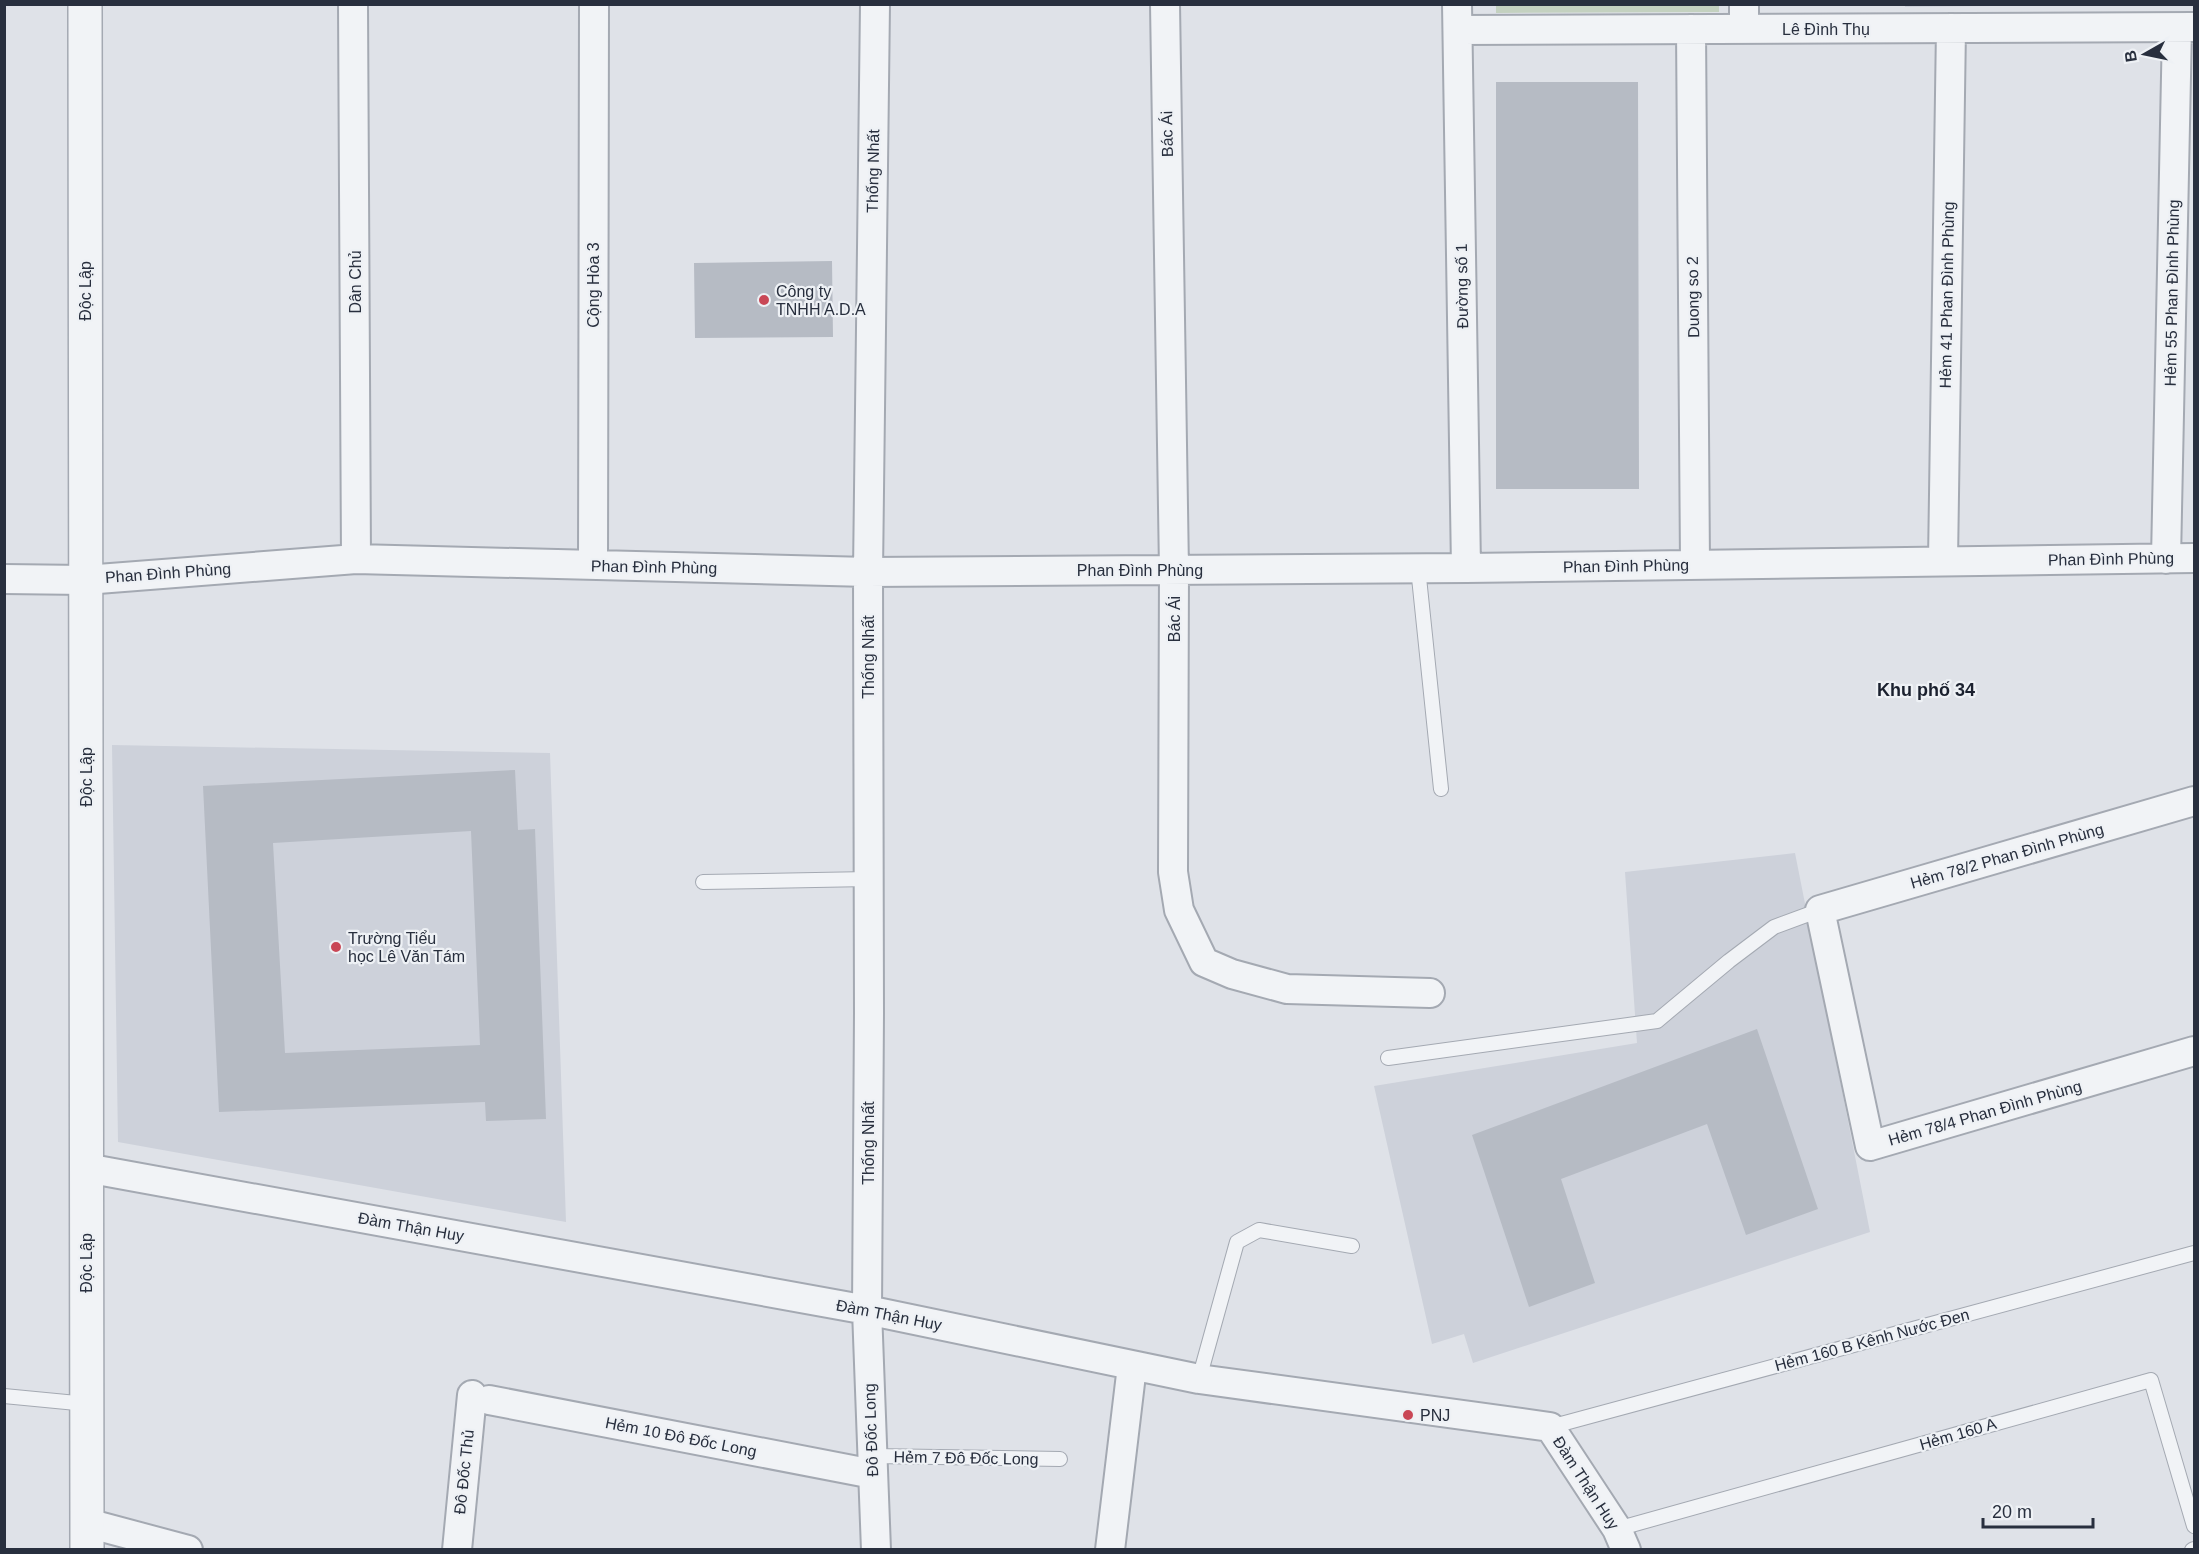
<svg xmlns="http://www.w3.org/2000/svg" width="2199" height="1554" viewBox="0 0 2199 1554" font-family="Arial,sans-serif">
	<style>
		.built { fill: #cdd1da }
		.green { fill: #c4d1c0 }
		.building { fill: #b6bbc4; fill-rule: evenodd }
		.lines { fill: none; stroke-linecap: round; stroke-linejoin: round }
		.service-casing { stroke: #a4a9b2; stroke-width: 16 }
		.minor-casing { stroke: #a4a9b2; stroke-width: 32 }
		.tertiary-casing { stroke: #a4a9b2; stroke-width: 36 }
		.service { stroke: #f1f3f6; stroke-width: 14 }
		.minor { stroke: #f1f3f6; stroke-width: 28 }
		.tertiary { stroke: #f1f3f6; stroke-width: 33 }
		.poi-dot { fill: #c94756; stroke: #eef1f5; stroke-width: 2 }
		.labels { text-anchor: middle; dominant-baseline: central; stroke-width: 4.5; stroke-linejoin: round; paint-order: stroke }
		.street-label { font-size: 16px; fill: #282f3e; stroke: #eef1f5 }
		.poi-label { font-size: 16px; fill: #282f3e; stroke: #eef1f5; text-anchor: start }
		.neighbourhood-label { font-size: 18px; font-weight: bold; fill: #1b212f; stroke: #eef1f5 }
	</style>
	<rect width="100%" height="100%" fill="#dfe2e8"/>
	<path class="built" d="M 1905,4 L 2085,4 L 2085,5 L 1905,7 Z
		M 112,745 L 550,753 L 566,1222 L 118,1142 Z
		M 1795,853 L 1870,1232 L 1473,1363 L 1464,1334 L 1432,1344 L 1374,1086 L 1637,1043 L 1625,872 Z"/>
	<path class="green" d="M 1719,4 L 1719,12 L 1496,13 L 1496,4 Z
		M 2193,608 L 2194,608 L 2194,775 L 2193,776 Z"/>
	<path class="building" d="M 1496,82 L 1638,82 L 1639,489 L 1496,489 Z
		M 832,261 L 833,337 L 695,338 L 694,263 Z
		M 515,770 L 518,830 L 535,829 L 546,1119 L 486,1121 L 485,1102 L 219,1112 L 203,786 ZM 471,831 L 480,1045 L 285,1053 L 273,843 Z
		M 1757,1029 L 1818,1209 L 1746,1235 L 1707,1124 L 1561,1179 L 1595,1283 L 1529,1307 L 1472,1135 Z"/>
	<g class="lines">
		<g class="service-casing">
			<path id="service" d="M 1418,568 L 1441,789
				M 703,882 L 869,879
				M 1388,1058 L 1657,1021 L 1729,961 L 1774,927 L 1820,910
				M 1199,1379 L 1237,1242 L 1259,1230 L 1352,1246
				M 4,1396 L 87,1404
				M 1550,1427 L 2194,1253
				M 873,1456 L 1060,1459
				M 1617,1529 L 2151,1380 L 2194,1526
				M 2192,1550 L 2194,1549"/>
		</g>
		<g class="minor-casing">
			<path id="minor" d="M 353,4 L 356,559
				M 875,4 L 868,572 L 869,1013 L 867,1310 L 876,1550
				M 1165,4 L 1174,570 L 1173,872 L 1179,910 L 1204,962 L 1232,974 L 1287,989 L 1430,993
				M 1457,4 L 1466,568
				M 1744,4 L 1744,29
				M 1691,29 L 1695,564
				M 1458,30 L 2194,27
				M 2166,559 L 2177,28
				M 1943,561 L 1951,28
				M 593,565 L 594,4
				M 4,579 L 85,580 L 356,559 L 868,572 L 1466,568 L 2194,558
				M 2194,801 L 1820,910 L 1870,1146 L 2194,1051
				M 86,1168 L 867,1310 L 1199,1379 L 1550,1427 L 1617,1529 L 1626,1550
				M 489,1400 L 873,1474
				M 87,1523 L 188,1550
				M 457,1550 L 472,1395
				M 1110,1550 L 1132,1366"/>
		</g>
		<g class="tertiary-casing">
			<path id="tertiary" d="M 85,4 L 87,1550"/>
		</g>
		<use href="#service" class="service"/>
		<use href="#minor" class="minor"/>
		<use href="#tertiary" class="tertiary"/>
	</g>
	<g class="poi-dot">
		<circle cx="764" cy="300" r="6"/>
		<circle cx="336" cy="947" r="6"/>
		<circle cx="1408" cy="1415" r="6"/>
	</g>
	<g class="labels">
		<g class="street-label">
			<text x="1826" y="29">Lê Đình Thụ</text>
			<text transform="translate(1167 134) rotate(-91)">Bác Ái</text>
			<text transform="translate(873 171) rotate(-89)">Thống Nhất</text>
			<text transform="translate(355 282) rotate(-90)">Dân Chủ</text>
			<text transform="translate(593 285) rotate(-90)">Cộng Hòa 3</text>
			<text transform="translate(1462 286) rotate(-91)">Đường số 1</text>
			<text transform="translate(85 291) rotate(-90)">Độc Lập</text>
			<text transform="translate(2172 293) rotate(-89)">Hẻm 55 Phan Đình Phùng</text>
			<text transform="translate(1947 295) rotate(-89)">Hẻm 41 Phan Đình Phùng</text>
			<text transform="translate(1693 297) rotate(-91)">Duong so 2</text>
			<text transform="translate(2111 559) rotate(-1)">Phan Đình Phùng</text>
			<text transform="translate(1626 566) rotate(-1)">Phan Đình Phùng</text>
			<text transform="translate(654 567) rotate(1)">Phan Đình Phùng</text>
			<text x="1140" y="570">Phan Đình Phùng</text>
			<text transform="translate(168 573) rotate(-4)">Phan Đình Phùng</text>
			<text transform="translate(1174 619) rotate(-90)">Bác Ái</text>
			<text transform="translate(868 657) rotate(-90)">Thống Nhất</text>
			<text transform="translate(86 777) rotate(-90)">Độc Lập</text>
			<text transform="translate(2007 856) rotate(-16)">Hẻm 78/2 Phan Đình Phùng</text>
			<text transform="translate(1985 1113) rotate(-16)">Hẻm 78/4 Phan Đình Phùng</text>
			<text transform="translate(868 1143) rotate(-90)">Thống Nhất</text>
			<text transform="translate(411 1227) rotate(10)">Đàm Thận Huy</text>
			<text transform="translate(86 1263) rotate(-90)">Độc Lập</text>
			<text transform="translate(889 1315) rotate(11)">Đàm Thận Huy</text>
			<text transform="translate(1872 1340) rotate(-15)">Hẻm 160 B Kênh Nước Đen</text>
			<text transform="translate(871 1430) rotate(-92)">Đô Đốc Long</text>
			<text transform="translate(1958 1434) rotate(-16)">Hẻm 160 A</text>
			<text transform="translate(681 1437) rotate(11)">Hẻm 10 Đô Đốc Long</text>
			<text transform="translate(966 1458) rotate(1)">Hẻm 7 Đô Đốc Long</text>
			<text transform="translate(464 1472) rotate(-84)">Đô Đốc Thủ</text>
			<text transform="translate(1586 1483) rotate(57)">Đàm Thận Huy</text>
		</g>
		<g class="poi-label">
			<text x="776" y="291">Công ty<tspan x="776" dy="18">TNHH A.D.A</tspan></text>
			<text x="348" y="938">Trường Tiểu<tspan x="348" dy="18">học Lê Văn Tám</tspan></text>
			<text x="1420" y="1415">PNJ</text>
		</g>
		<g class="neighbourhood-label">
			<text x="1926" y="690">Khu phố 34</text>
		</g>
	</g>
	<rect width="2199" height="1554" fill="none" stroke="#282f3e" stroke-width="12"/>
	<g transform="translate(2145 54) rotate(261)" stroke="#eef1f5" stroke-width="4.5" paint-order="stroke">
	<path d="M0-4.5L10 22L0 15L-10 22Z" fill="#282f3e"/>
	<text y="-9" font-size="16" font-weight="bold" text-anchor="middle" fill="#282f3e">B</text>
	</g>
	<path d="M1983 1518v9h110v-9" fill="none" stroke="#282f3e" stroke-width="3"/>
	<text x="1992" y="1518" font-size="18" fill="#282f3e" stroke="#eef1f5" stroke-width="4.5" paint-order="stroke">20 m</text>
</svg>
